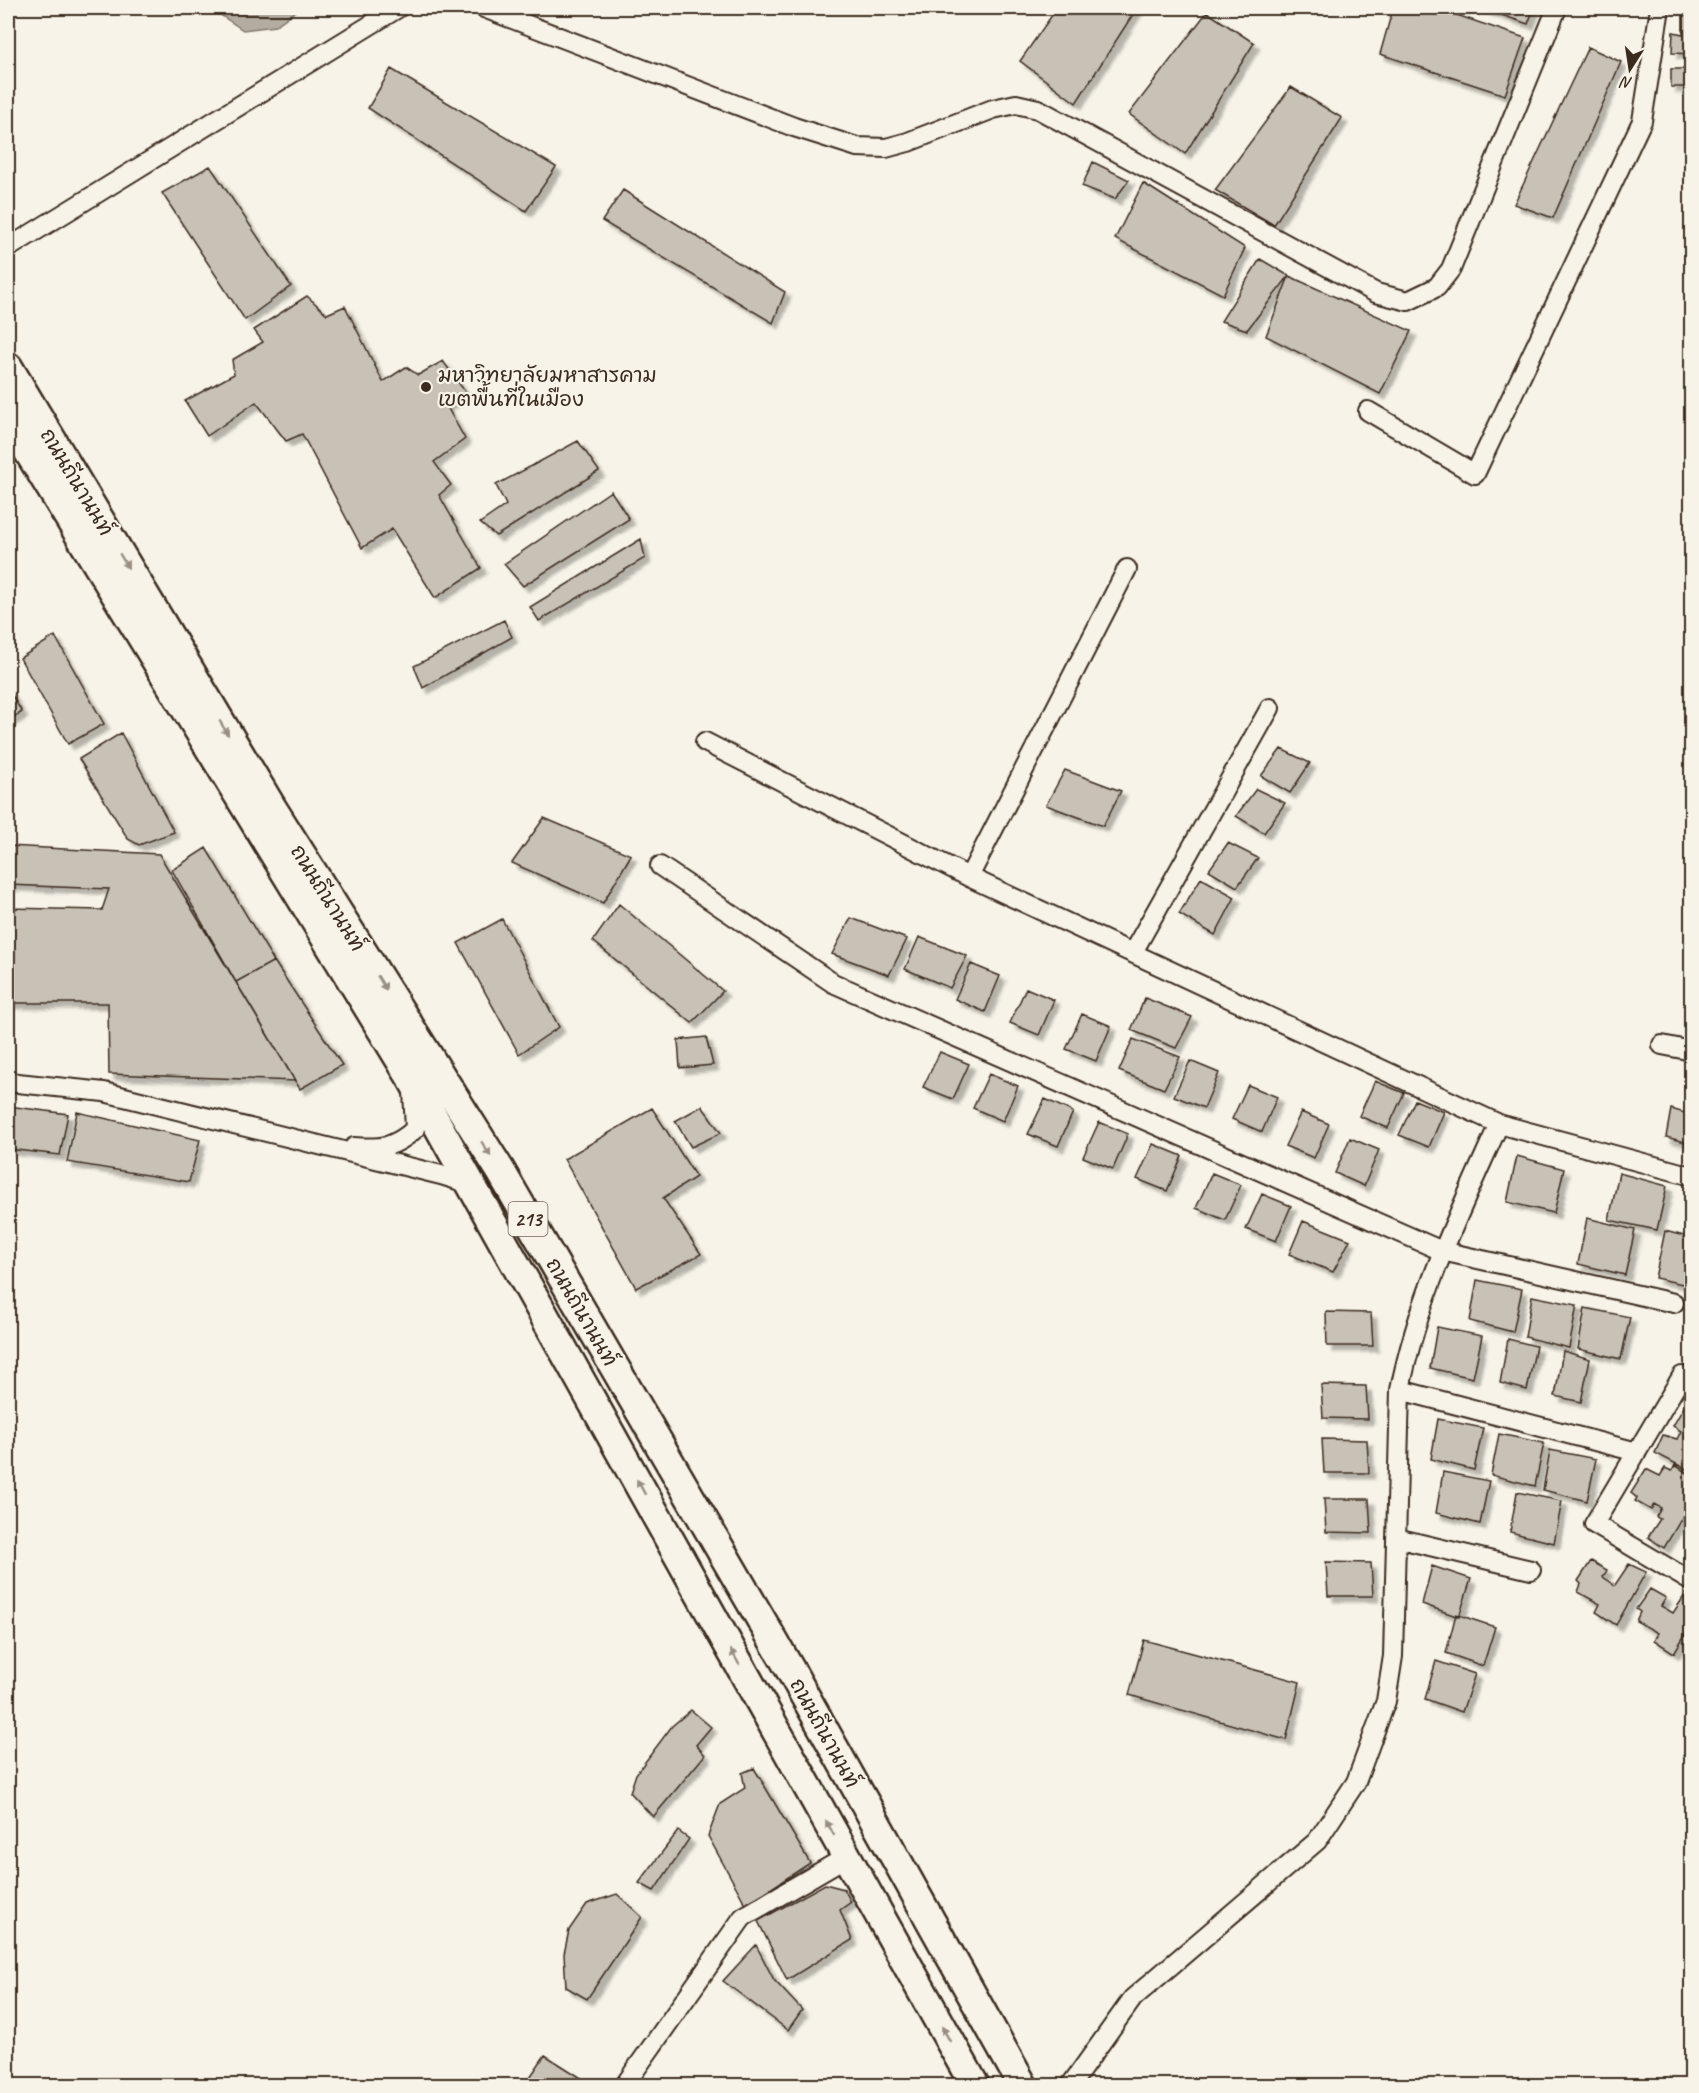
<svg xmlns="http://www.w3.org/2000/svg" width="1699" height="2093" viewBox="0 0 1699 2093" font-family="Caveat,'Playpen Sans Thai',sans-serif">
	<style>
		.water { fill: #b4aca0; stroke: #84786c; stroke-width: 1.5 }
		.building { fill: #c8c1b6; stroke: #3b2a1e; stroke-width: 1.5; filter: url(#shadow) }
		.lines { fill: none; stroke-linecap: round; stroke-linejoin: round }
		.minor-casing { stroke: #3b2a1e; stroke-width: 22 }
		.primary-casing { stroke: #3b2a1e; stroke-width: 33 }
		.minor { stroke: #f7f3e8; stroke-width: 18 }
		.primary { stroke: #f7f3e8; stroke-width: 28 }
		.oneway { fill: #998e83 }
		.poi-dot { fill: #3b2a1e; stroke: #f7f3e8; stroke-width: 2 }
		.labels { text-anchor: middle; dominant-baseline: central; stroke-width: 4.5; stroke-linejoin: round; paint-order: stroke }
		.shield { fill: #f7f3e8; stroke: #73665b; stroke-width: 1.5 }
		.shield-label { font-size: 20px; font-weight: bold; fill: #3b2a1e }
		.poi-label { font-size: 21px; fill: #3b2a1e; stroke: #f7f3e8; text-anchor: start }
		.street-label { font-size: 21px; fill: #3b2a1e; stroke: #f7f3e8 }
	</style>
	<defs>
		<filter id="shadow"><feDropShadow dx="5.5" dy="5.5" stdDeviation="1.5" flood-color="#0004"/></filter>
	</defs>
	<rect width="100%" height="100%" fill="#f7f3e8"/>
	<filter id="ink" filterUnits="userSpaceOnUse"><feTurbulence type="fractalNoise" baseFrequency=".0167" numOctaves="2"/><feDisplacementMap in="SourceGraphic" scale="12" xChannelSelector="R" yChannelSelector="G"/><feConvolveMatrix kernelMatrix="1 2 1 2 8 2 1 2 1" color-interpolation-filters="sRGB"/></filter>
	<g filter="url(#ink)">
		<path class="water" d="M 210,8 L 300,8 L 275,26 L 243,30 Z"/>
		<path class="building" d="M 1057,8 L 1137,8 L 1076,103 L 1020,61 Z
			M 1393,8 L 1436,8 L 1525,38 L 1505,95 L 1380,54 Z
			M 1481,8 L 1534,8 L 1528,24 Z
			M 1207,12 L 1254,43 L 1185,154 L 1129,114 Z
			M 1683,13 L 1692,14 L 1692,54 L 1672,53 L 1673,32 L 1683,34 Z
			M 1588,47 L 1621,62 L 1553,218 L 1514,204 Z
			M 1685,54 L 1692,54 L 1692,87 L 1671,87 L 1671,69 L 1685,69 Z
			M 391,69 L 556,167 L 526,211 L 368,108 Z
			M 1291,87 L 1342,118 L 1274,225 L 1215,190 Z
			M 1093,162 L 1129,180 L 1115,199 L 1082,186 Z
			M 210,166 L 291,286 L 245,320 L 162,193 Z
			M 1143,183 L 1245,248 L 1223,295 L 1115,239 Z
			M 623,190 L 785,292 L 773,323 L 602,221 Z
			M 1260,259 L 1289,276 L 1247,330 L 1221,321 Z
			M 1289,276 L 1411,331 L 1380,394 L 1266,336 Z
			M 307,296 L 327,314 L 345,306 L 383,382 L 406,367 L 418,375 L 443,361 L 466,393 L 446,405 L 465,439 L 434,462 L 451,485 L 439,495 L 481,568 L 435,598 L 392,529 L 362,548 L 302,434 L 286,441 L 256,402 L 207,436 L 185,401 L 234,374 L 232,360 L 263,342 L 254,330 Z
			M 578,441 L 599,471 L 496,536 L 480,523 L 506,505 L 496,485 Z
			M 611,491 L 629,519 L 523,586 L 504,564 Z
			M 641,539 L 645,558 L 539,621 L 530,607 Z
			M 504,620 L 512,637 L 423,688 L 414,666 Z
			M 55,636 L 104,724 L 68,744 L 20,658 Z
			M 8,689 L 22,712 L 8,721 Z
			M 121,733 L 174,832 L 139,845 L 128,839 L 79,759 Z
			M 1281,749 L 1310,763 L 1290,793 L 1261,776 Z
			M 1065,770 L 1121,791 L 1103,826 L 1046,805 Z
			M 1256,789 L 1285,803 L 1264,833 L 1236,816 Z
			M 544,818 L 631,855 L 603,903 L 512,863 Z
			M 1228,843 L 1258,858 L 1237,887 L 1209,870 Z
			M 8,846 L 159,854 L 295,1081 L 109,1074 L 108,1003 L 8,1003 L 8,908 L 102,910 L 109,889 L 8,885 Z
			M 206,848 L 274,961 L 236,982 L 172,870 Z
			M 1201,878 L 1235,897 L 1215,935 L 1179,914 Z
			M 619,904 L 723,991 L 692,1023 L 593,941 Z
			M 851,918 L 907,939 L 889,975 L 832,954 Z
			M 502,919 L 559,1027 L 519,1054 L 458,943 Z
			M 919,937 L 967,956 L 950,988 L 905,969 Z
			M 274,961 L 342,1065 L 300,1089 L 236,982 Z
			M 971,964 L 1000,976 L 985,1012 L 955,999 Z
			M 1026,988 L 1054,1000 L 1039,1035 L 1010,1023 Z
			M 1145,998 L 1192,1017 L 1176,1048 L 1131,1030 Z
			M 1082,1014 L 1111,1026 L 1096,1061 L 1066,1049 Z
			M 706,1037 L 713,1065 L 680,1068 L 678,1040 Z
			M 1133,1039 L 1180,1057 L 1164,1089 L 1119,1071 Z
			M 940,1052 L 969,1064 L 953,1099 L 923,1087 Z
			M 1190,1061 L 1219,1073 L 1204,1108 L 1174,1096 Z
			M 989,1074 L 1018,1086 L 1003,1121 L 973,1108 Z
			M 1375,1081 L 1404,1093 L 1388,1128 L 1359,1116 Z
			M 1248,1085 L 1277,1097 L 1262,1132 L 1232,1119 Z
			M 1045,1099 L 1073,1112 L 1058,1146 L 1028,1134 Z
			M 1415,1100 L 1444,1112 L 1429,1147 L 1399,1135 Z
			M 8,1106 L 68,1114 L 60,1155 L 8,1149 Z
			M 702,1106 L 721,1133 L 691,1147 L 675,1121 Z
			M 652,1108 L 696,1177 L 663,1198 L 701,1254 L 636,1288 L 564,1159 Z
			M 1671,1109 L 1692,1115 L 1692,1144 L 1666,1137 Z
			M 77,1112 L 200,1140 L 189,1182 L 67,1162 Z
			M 1301,1112 L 1329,1124 L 1314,1158 L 1285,1146 Z
			M 1099,1122 L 1128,1134 L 1113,1169 L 1083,1157 Z
			M 1350,1138 L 1379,1150 L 1364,1186 L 1335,1173 Z
			M 1153,1144 L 1182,1156 L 1167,1191 L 1137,1179 Z
			M 1517,1156 L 1564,1169 L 1554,1213 L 1507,1202 Z
			M 1212,1173 L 1241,1185 L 1225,1220 L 1196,1208 Z
			M 1619,1173 L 1667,1186 L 1657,1230 L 1609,1220 Z
			M 1262,1194 L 1291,1206 L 1276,1241 L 1246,1229 Z
			M 1587,1218 L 1635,1230 L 1625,1275 L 1578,1264 Z
			M 1303,1221 L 1350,1240 L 1333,1272 L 1289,1254 Z
			M 1665,1231 L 1692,1238 L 1692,1286 L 1655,1278 Z
			M 1477,1280 L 1522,1289 L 1513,1332 L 1470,1321 Z
			M 1532,1296 L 1577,1305 L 1569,1348 L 1525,1337 Z
			M 1585,1308 L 1630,1317 L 1621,1359 L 1578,1349 Z
			M 1326,1312 L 1371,1313 L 1373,1346 L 1327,1346 Z
			M 1437,1327 L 1482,1336 L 1473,1378 L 1430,1368 Z
			M 1508,1339 L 1536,1346 L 1527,1390 L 1500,1383 Z
			M 1563,1351 L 1590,1359 L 1581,1402 L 1555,1396 Z
			M 1321,1385 L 1366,1386 L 1368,1419 L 1323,1418 Z
			M 1685,1405 L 1692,1408 L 1692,1472 L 1655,1453 L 1663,1435 L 1677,1439 L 1681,1431 L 1673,1426 Z
			M 1438,1419 L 1483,1428 L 1474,1470 L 1431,1459 Z
			M 1499,1434 L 1544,1443 L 1535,1486 L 1491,1475 Z
			M 1322,1439 L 1367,1440 L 1369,1473 L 1324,1473 Z
			M 1550,1450 L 1596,1459 L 1587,1501 L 1543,1490 Z
			M 1675,1465 L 1692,1476 L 1692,1501 L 1664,1548 L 1648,1537 L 1660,1519 L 1656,1517 L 1661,1508 L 1654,1504 L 1651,1510 L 1635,1501 L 1637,1498 L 1631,1493 L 1646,1469 L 1660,1476 L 1665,1468 L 1672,1471 Z
			M 1443,1472 L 1489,1481 L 1480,1524 L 1436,1513 Z
			M 1517,1492 L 1562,1501 L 1554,1543 L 1510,1532 Z
			M 1324,1499 L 1369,1499 L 1371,1533 L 1326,1532 Z
			M 1591,1561 L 1607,1570 L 1603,1577 L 1615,1585 L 1629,1564 L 1646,1572 L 1616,1625 L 1596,1612 L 1600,1604 L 1578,1592 L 1581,1584 L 1578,1581 Z
			M 1326,1562 L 1371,1563 L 1373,1596 L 1328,1596 Z
			M 1432,1566 L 1471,1579 L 1459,1617 L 1422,1604 Z
			M 1650,1589 L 1666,1598 L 1661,1606 L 1673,1613 L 1687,1592 L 1692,1594 L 1692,1623 L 1674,1653 L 1654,1640 L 1658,1633 L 1636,1621 L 1640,1612 L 1636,1609 Z
			M 1456,1614 L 1495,1627 L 1483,1666 L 1446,1653 Z
			M 1144,1640 L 1300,1682 L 1286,1740 L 1129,1695 Z
			M 1436,1661 L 1475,1674 L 1462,1712 L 1425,1699 Z
			M 691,1710 L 711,1727 L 696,1745 L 705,1755 L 653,1817 L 630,1792 L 636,1774 L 672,1726 Z
			M 754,1768 L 810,1863 L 746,1905 L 708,1836 L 720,1804 L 745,1788 L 742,1773 Z
			M 678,1831 L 689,1839 L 654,1891 L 639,1883 Z
			M 825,1884 L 844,1889 L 851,1902 L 840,1910 L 852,1940 L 787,1980 L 758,1921 Z
			M 617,1894 L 642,1917 L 587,1999 L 566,1987 L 564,1954 L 569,1930 L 587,1904 Z
			M 756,1945 L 774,1980 L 802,2010 L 788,2030 L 723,1981 Z
			M 545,2055 L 586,2081 L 582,2086 L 524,2086 Z"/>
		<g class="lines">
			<g class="minor-casing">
				<path id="minor" d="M 484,8 L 794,127 L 857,147 L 886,148 L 908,142 L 993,109 L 1016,104 L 1038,109 L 1376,293 L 1408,301 L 1437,287 L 1451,269 L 1557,8
					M 8,248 L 398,8
					M 1368,411 L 1475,474 L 1642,121 L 1660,8
					M 1127,569 L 969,877 L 1499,1124 L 1692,1176
					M 705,742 L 969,877
					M 660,866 L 833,983 L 1442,1251 L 1674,1303
					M 1133,952 L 1270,708
					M 1662,1045 L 1692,1051
					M 8,1082 L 104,1092 L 441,1175 L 473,1185
					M 354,1147 C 381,1149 394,1148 415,1129 L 413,1091
					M 1692,1381 L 1682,1376 L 1594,1524 L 1692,1582
					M 1400,1390 L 1637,1452
					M 1396,1538 L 1531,1570
					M 624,2086 L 743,1917 L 846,1857
					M 1070,2086 L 1133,1998 L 1317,1841 L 1356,1782 L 1386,1701 L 1393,1656 L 1400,1390 C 1418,1297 1460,1211 1499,1124"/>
			</g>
			<g class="primary-casing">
				<path id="primary" d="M 8,367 L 272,808 L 500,1170 L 791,1671 L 1023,2086
					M 8,418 L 412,1079 L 975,2086"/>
			</g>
			<use href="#minor" class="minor"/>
			<use href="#primary" class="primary"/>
		</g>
		<defs><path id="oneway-solid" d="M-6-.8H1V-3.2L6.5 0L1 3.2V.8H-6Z" transform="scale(1.5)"/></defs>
		<g class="oneway">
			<use href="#oneway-solid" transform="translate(124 561) rotate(59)"/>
			<use href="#oneway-solid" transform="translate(224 728) rotate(59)"/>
			<use href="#oneway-solid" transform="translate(382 983) rotate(58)"/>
			<use href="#oneway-solid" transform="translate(486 1149) rotate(58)"/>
			<use href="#oneway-solid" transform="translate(641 1487) rotate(-119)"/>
			<use href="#oneway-solid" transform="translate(735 1657) rotate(-119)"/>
			<use href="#oneway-solid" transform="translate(830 1828) rotate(-119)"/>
			<use href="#oneway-solid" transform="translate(946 2034) rotate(-119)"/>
		</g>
	</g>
	<circle class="poi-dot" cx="426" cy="387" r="6"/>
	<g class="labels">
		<rect class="shield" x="508.5" y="1202" width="39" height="34" rx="4.5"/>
		<g class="shield-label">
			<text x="528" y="1219">213</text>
		</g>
		<g class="poi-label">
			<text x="438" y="375">มหาวิทยาลัยมหาสารคาม<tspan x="438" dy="24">เขตพื้นที่ในเมือง</tspan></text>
		</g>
		<g class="street-label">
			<text transform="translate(77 482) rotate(59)">ถนนถีนานนท์</text>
			<text transform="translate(328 898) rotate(58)">ถนนถีนานนท์</text>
			<text transform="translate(582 1312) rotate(60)">ถนนถีนานนท์</text>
			<text transform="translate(825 1733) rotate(61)">ถนนถีนานนท์</text>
		</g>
	</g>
	<rect width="1699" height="2093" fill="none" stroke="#f7f3e8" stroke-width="30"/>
	<rect x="15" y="15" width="1669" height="2063" fill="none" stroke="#3b2a1e" stroke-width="2" filter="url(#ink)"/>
	<g transform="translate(1630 69) rotate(192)" stroke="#f7f3e8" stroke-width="4.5" paint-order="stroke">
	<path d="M0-4.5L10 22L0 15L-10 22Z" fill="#3b2a1e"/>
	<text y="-9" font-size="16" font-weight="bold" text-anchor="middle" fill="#3b2a1e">N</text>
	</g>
</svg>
